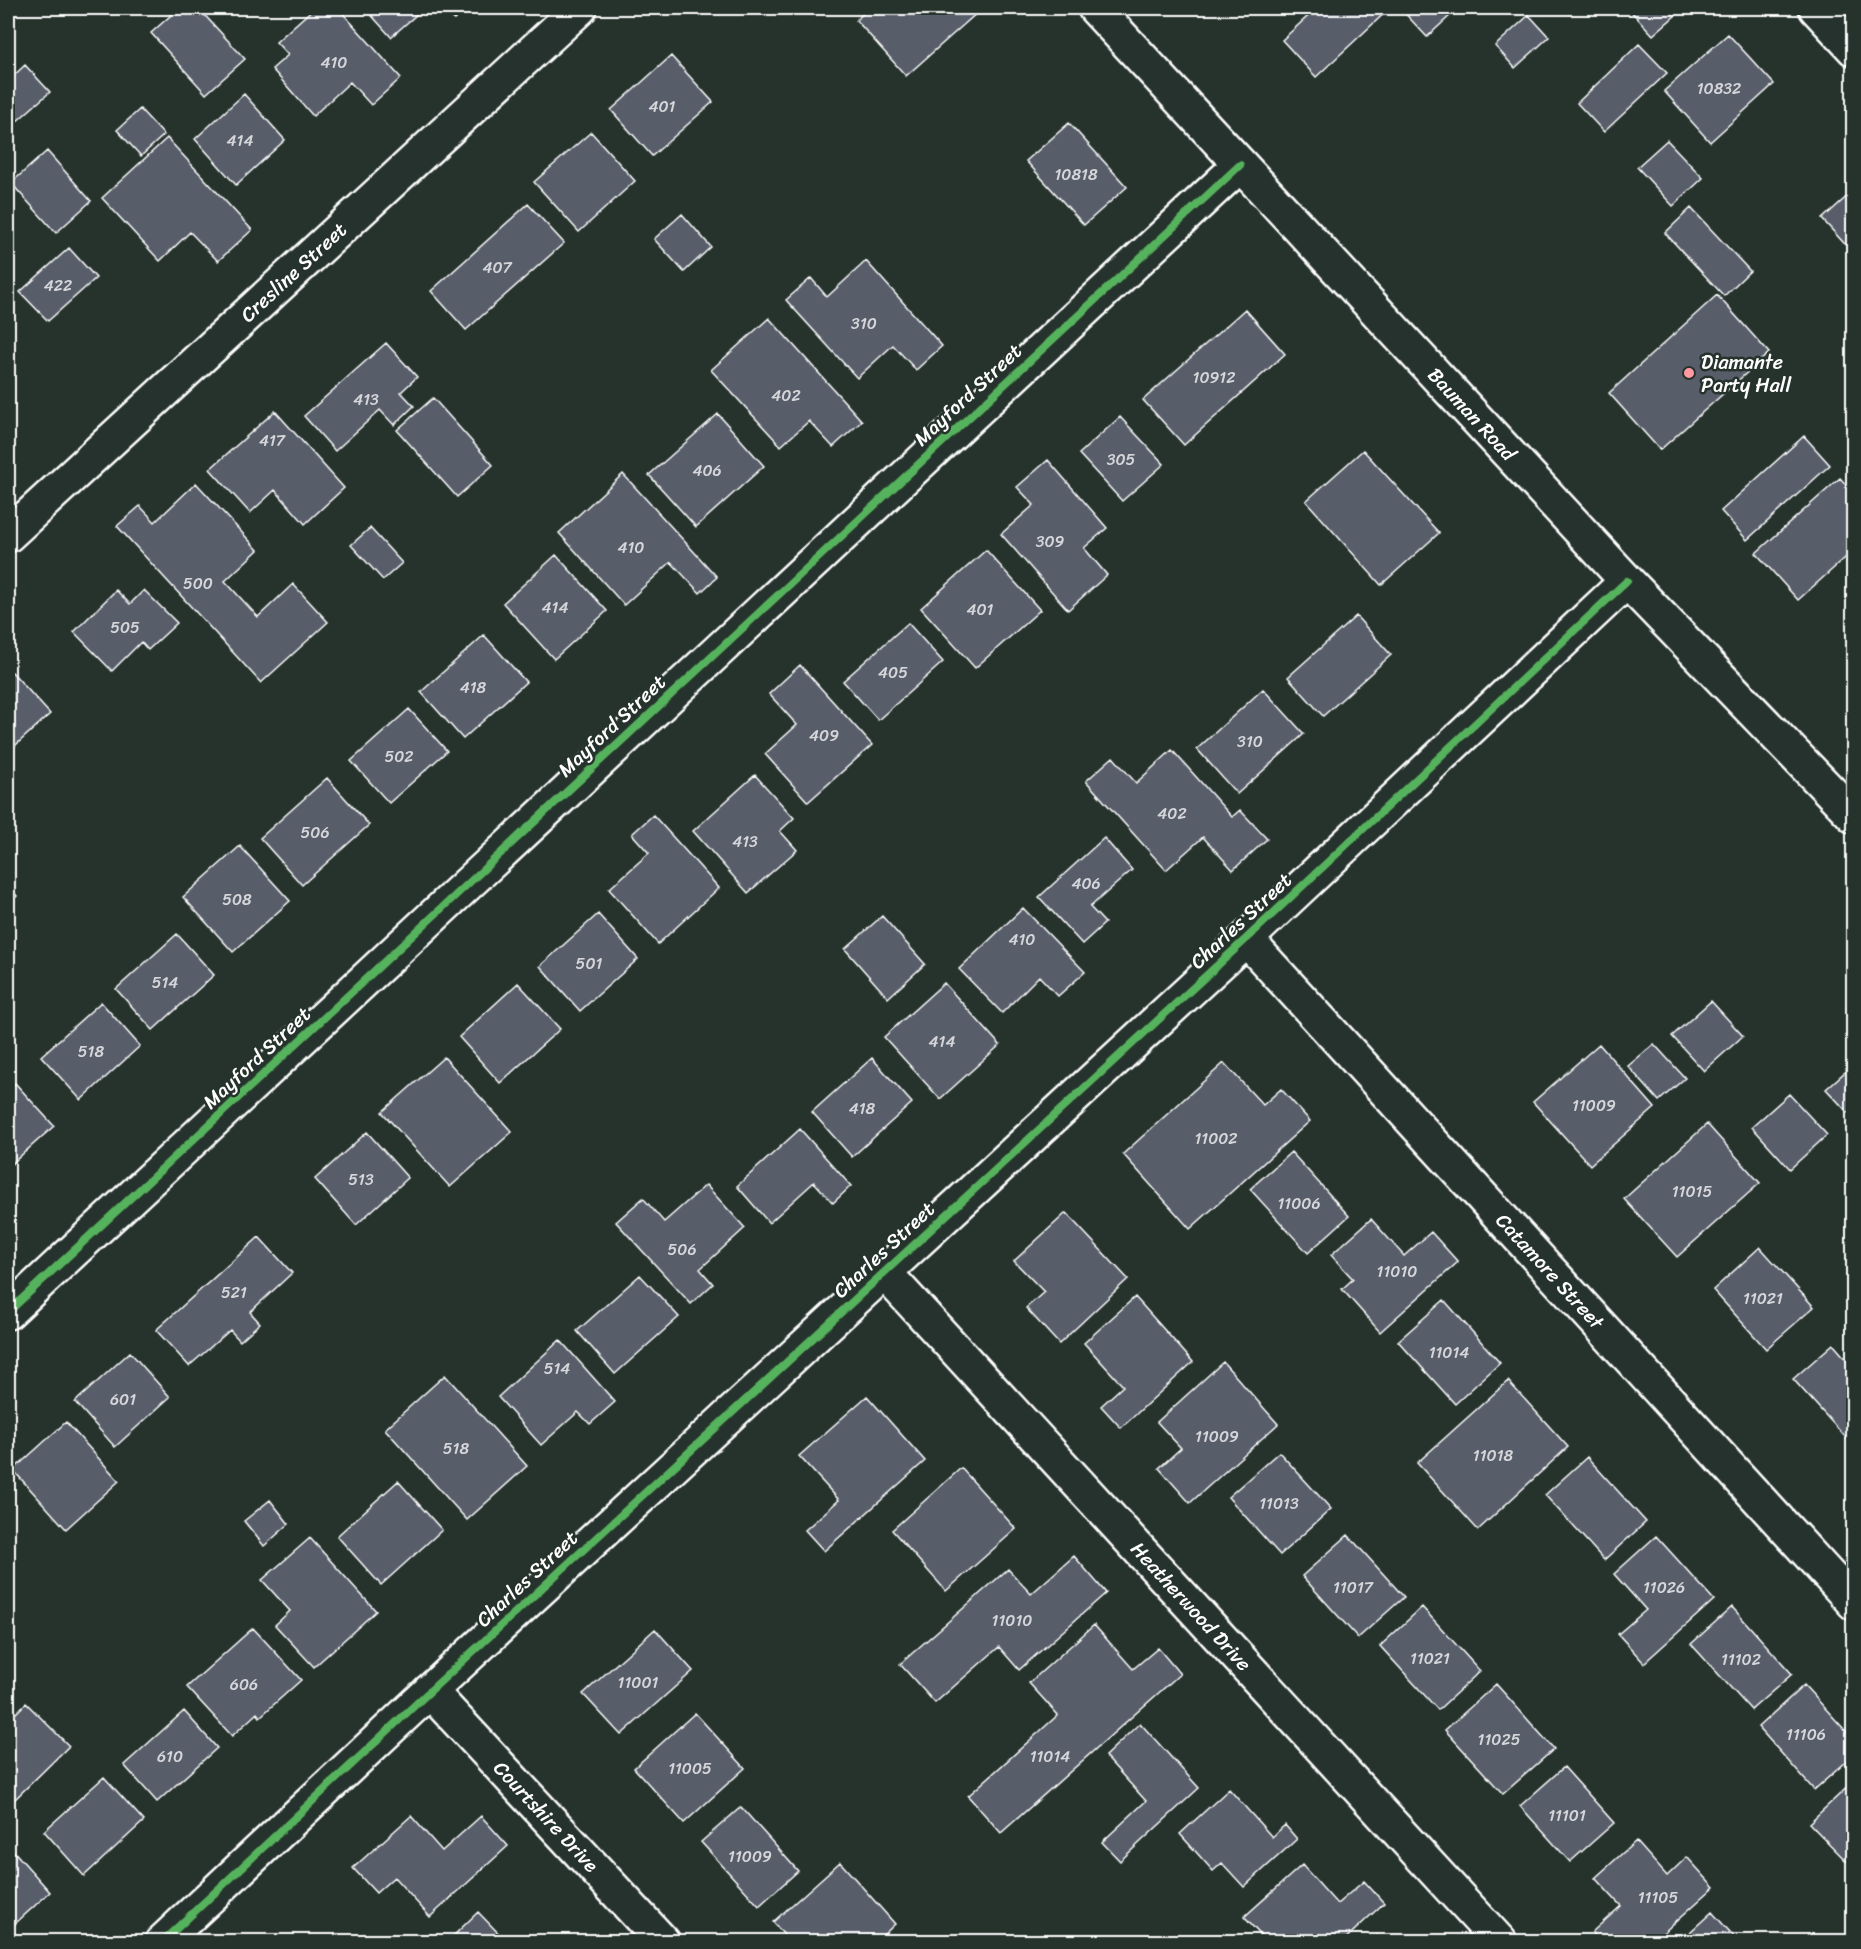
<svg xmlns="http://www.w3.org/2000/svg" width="1861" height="1949" viewBox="0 0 1861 1949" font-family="Sriracha,sans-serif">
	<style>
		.building { fill: #585d6a; stroke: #fff; stroke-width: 1.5 }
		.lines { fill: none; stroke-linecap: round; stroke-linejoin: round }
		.street-casing { stroke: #fff; stroke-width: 38 }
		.secondary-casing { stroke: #fff; stroke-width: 38 }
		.street { stroke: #26332d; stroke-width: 33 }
		.secondary { stroke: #26332d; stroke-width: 33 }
		.cycleway-casing { stroke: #26332d; stroke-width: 11 }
		.cycleway { stroke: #56b35d; stroke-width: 8 }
		.poi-dot { fill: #ff9aa2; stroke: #26332d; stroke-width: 2 }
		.labels { text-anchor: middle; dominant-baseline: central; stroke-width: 5; stroke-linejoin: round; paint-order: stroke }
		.number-label { font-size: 16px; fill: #d5d6da }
		.street-label { font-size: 20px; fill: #fff; stroke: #26332d }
		.poi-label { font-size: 20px; fill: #fff; stroke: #26332d; text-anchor: start }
	</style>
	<rect width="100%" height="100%" fill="#26332d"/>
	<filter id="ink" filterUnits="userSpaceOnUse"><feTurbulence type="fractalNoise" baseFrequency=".0167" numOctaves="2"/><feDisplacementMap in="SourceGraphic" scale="12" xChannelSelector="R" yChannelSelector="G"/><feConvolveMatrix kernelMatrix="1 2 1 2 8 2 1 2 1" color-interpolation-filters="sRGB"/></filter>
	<g filter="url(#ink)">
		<path class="building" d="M 179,8 L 198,8 L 245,59 L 206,94 L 151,33 Z
			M 314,8 L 338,8 L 401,78 L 371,105 L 350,82 L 313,116 L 272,69 L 288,55 L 276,42 Z
			M 365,8 L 424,8 L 391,37 Z
			M 443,8 L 468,8 L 454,20 Z
			M 869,8 L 974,8 L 978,12 L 906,76 L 856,20 Z
			M 1317,8 L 1390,8 L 1316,77 L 1282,40 Z
			M 1400,8 L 1448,8 L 1453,13 L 1427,37 Z
			M 1628,8 L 1684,8 L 1653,35 Z
			M 1529,15 L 1549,37 L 1515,68 L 1495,46 Z
			M 1728,34 L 1774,84 L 1710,142 L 1664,91 Z
			M 1639,44 L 1667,73 L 1604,132 L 1577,103 Z
			M 671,56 L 713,102 L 652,156 L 611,110 Z
			M 25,65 L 50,92 L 16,122 L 8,113 L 8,81 Z
			M 244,94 L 285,140 L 236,185 L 195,139 Z
			M 140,109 L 164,135 L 141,156 L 117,130 Z
			M 1069,123 L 1127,187 L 1084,225 L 1026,161 Z
			M 591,132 L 635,181 L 579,232 L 534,182 Z
			M 167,138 L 252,230 L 218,261 L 190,232 L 160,261 L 102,198 Z
			M 1667,140 L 1703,178 L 1673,206 L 1637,167 Z
			M 47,151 L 91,201 L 56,233 L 11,183 Z
			M 1852,192 L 1854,194 L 1854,254 L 1822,219 Z
			M 528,204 L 564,243 L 466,330 L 431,291 Z
			M 1691,208 L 1750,271 L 1724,296 L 1665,233 Z
			M 682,214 L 711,247 L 684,272 L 654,239 Z
			M 69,248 L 96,278 L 48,321 L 20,292 Z
			M 866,261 L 942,346 L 916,370 L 893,345 L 857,378 L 786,300 L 811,278 L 827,297 Z
			M 1717,295 L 1769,353 L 1660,450 L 1609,393 Z
			M 1245,309 L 1285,354 L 1184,445 L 1143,400 Z
			M 769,318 L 862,421 L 833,447 L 809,421 L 781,446 L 711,370 Z
			M 386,343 L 417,377 L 401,392 L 414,406 L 394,425 L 380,410 L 335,451 L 304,416 Z
			M 433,398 L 493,465 L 457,497 L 397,430 Z
			M 275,411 L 344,488 L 305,524 L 275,490 L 250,513 L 210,469 Z
			M 718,414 L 764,466 L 696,527 L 649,475 Z
			M 1120,417 L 1164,464 L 1122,501 L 1079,454 Z
			M 1804,436 L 1830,465 L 1747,540 L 1721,511 Z
			M 1363,450 L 1439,533 L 1381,585 L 1306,501 Z
			M 1048,460 L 1107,528 L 1084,548 L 1107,575 L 1068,610 L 1001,534 L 1034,505 L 1017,487 Z
			M 623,474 L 717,577 L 700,593 L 671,562 L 624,605 L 559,533 Z
			M 1840,478 L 1854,493 L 1854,550 L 1798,600 L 1756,553 Z
			M 196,483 L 258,550 L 225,581 L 258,617 L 293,584 L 328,622 L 261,683 L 117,526 L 140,506 L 155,522 Z
			M 370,528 L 402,563 L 383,580 L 351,545 Z
			M 986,550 L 1040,610 L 975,668 L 921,608 Z
			M 556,555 L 607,611 L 554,659 L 503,603 Z
			M 116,590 L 130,604 L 144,590 L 177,623 L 148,650 L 141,642 L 112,671 L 74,632 Z
			M 1356,616 L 1391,655 L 1323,716 L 1288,677 Z
			M 908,623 L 943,662 L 878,720 L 843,681 Z
			M 484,635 L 526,682 L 463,739 L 421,692 Z
			M 800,665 L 872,745 L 808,802 L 765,754 L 797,725 L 769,694 Z
			M 12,672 L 50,714 L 8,752 L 8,675 Z
			M 1263,689 L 1304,734 L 1237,794 L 1197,749 Z
			M 409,709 L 447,751 L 389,803 L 351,761 Z
			M 1172,750 L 1232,817 L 1240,810 L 1267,839 L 1233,870 L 1203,837 L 1166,870 L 1086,781 L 1113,757 L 1136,783 Z
			M 755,775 L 794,818 L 780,831 L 797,850 L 748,893 L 693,831 Z
			M 327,778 L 369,825 L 302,885 L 260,838 Z
			M 653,815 L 719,888 L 658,944 L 609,889 L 649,853 L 632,834 Z
			M 1104,838 L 1132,870 L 1090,907 L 1105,923 L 1082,944 L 1039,897 Z
			M 240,846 L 290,901 L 233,952 L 183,897 Z
			M 8,886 L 17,896 L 8,905 Z
			M 1023,908 L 1085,972 L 1058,996 L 1039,976 L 1002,1013 L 959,969 Z
			M 598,914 L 638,959 L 580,1011 L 540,966 Z
			M 882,916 L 925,964 L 888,998 L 845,949 Z
			M 177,934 L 214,975 L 153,1030 L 116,989 Z
			M 518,983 L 560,1029 L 500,1083 L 459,1037 Z
			M 944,983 L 1000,1045 L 940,1099 L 884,1037 Z
			M 1711,1001 L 1743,1036 L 1704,1071 L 1672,1036 Z
			M 101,1002 L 140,1046 L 81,1100 L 41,1056 Z
			M 1599,1044 L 1655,1108 L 1590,1165 L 1533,1102 Z
			M 1654,1044 L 1685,1078 L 1659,1101 L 1628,1066 Z
			M 444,1057 L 512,1132 L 450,1187 L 382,1112 Z
			M 872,1058 L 912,1103 L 852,1157 L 812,1112 Z
			M 1224,1063 L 1263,1105 L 1281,1089 L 1310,1121 L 1190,1229 L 1123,1154 Z
			M 1854,1064 L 1854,1119 L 1826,1089 Z
			M 15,1083 L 54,1126 L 8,1167 L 8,1089 Z
			M 1789,1094 L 1827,1135 L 1790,1169 L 1752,1127 Z
			M 1707,1124 L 1760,1183 L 1677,1257 L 1624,1199 Z
			M 800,1129 L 851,1186 L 833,1203 L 814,1182 L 769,1223 L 737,1186 Z
			M 367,1132 L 408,1178 L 356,1225 L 315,1179 Z
			M 1291,1152 L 1349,1216 L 1308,1253 L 1250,1189 Z
			M 706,1185 L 745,1228 L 700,1269 L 713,1284 L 691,1304 L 616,1222 L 643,1198 L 664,1222 Z
			M 1066,1213 L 1128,1279 L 1059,1344 L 1026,1308 L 1044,1292 L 1014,1261 Z
			M 1371,1219 L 1404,1256 L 1431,1232 L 1458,1262 L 1380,1332 L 1342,1289 L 1353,1279 L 1331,1255 Z
			M 259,1237 L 292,1273 L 250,1312 L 260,1323 L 240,1341 L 230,1330 L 189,1366 L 156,1330 Z
			M 1760,1247 L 1814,1307 L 1766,1349 L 1713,1290 Z
			M 640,1275 L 679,1317 L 615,1374 L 577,1331 Z
			M 1135,1297 L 1193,1362 L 1121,1428 L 1101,1406 L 1123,1386 L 1084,1343 Z
			M 1444,1300 L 1500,1363 L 1455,1404 L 1398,1341 Z
			M 560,1340 L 615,1402 L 590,1424 L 578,1412 L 541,1445 L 498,1397 Z
			M 1833,1344 L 1854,1368 L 1854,1433 L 1847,1439 L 1793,1379 Z
			M 130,1352 L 170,1397 L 115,1447 L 75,1402 Z
			M 1223,1362 L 1278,1424 L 1190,1503 L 1159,1468 L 1181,1448 L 1157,1422 Z
			M 445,1375 L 527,1466 L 467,1520 L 385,1429 Z
			M 1508,1381 L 1568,1447 L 1478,1530 L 1417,1463 Z
			M 867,1396 L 925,1461 L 824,1551 L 805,1530 L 839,1500 L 799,1456 Z
			M 66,1422 L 119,1481 L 66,1529 L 13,1470 Z
			M 1279,1452 L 1331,1509 L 1280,1555 L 1228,1497 Z
			M 1587,1457 L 1646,1522 L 1604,1560 L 1545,1495 Z
			M 961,1468 L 1016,1529 L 946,1591 L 892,1530 Z
			M 398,1481 L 442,1530 L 381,1585 L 337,1536 Z
			M 270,1500 L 289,1524 L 264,1546 L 244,1521 Z
			M 1348,1535 L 1404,1597 L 1358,1638 L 1302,1576 Z
			M 1656,1536 L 1714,1600 L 1644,1663 L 1618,1634 L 1646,1610 L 1614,1574 Z
			M 310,1538 L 376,1611 L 314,1667 L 275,1625 L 290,1611 L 262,1580 Z
			M 1074,1556 L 1106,1593 L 1019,1670 L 999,1647 L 935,1703 L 900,1664 L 1008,1569 L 1031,1594 Z
			M 1422,1607 L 1480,1671 L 1438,1710 L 1380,1646 Z
			M 1732,1607 L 1792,1674 L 1751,1710 L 1691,1644 Z
			M 1094,1625 L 1133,1669 L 1158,1648 L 1180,1674 L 1001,1833 L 968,1796 L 1058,1715 L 1029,1683 Z
			M 253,1628 L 301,1680 L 260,1717 L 257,1713 L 232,1736 L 187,1687 Z
			M 655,1629 L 693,1671 L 621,1735 L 583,1694 Z
			M 1496,1684 L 1554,1749 L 1503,1794 L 1445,1730 Z
			M 1804,1685 L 1854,1740 L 1854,1755 L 1814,1790 L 1758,1727 Z
			M 26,1703 L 69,1746 L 8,1806 L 8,1721 Z
			M 184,1711 L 217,1748 L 157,1802 L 124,1765 Z
			M 695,1713 L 745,1768 L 684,1823 L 634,1768 Z
			M 1140,1723 L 1199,1788 L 1120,1861 L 1102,1842 L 1146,1801 L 1105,1756 Z
			M 1564,1767 L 1614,1823 L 1570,1862 L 1520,1806 Z
			M 104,1777 L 144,1821 L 84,1876 L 44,1831 Z
			M 1854,1781 L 1854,1869 L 1809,1823 Z
			M 1229,1789 L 1272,1837 L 1285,1825 L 1297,1839 L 1244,1887 L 1222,1863 L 1213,1871 L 1180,1834 Z
			M 741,1807 L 798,1871 L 759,1906 L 701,1842 Z
			M 411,1816 L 442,1851 L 481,1816 L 508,1846 L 430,1917 L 394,1877 L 376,1893 L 353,1868 Z
			M 1636,1841 L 1667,1876 L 1687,1857 L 1714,1887 L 1653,1942 L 1600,1942 L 1592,1932 L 1621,1906 L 1595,1878 Z
			M 10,1847 L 50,1892 L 8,1930 L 8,1849 Z
			M 840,1862 L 895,1924 L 876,1942 L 790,1942 L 773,1922 Z
			M 1302,1865 L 1337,1904 L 1364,1881 L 1384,1903 L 1342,1942 L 1267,1942 L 1244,1917 Z
			M 478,1912 L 507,1942 L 447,1942 Z
			M 1712,1912 L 1739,1942 L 1679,1942 Z
			M 1377,1935 L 1383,1942 L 1370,1942 Z"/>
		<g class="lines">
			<g class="street-casing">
				<g id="street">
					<path d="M 1816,8 L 1854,49"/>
					<path id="s1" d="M 8,535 L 580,8"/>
					<path id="s2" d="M 1246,939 L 1854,1603"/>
					<path id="s3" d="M 884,1272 L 1500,1942"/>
					<path d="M 8,1312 L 1240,165"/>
					<path id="s4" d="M 430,1691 L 663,1942"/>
					<path d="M 162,1942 L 430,1691 L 1246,939 L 1627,581"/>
				</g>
			</g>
			<g class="secondary-casing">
				<g id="secondary">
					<path id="s5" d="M 1095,8 L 1627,581 L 1854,816"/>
				</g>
			</g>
			<use href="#street" class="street"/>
			<use href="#secondary" class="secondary"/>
			<g class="cycleway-casing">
				<path id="cycleway" d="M 8,1312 L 1240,165
					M 162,1942 L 430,1691 L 1246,939 L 1627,581"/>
			</g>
			<use href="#cycleway" class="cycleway"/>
		</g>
	</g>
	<circle class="poi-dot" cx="1689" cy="373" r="6"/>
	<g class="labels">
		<g class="number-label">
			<text x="334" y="62">410</text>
			<text x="1719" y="88">10832</text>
			<text x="662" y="106">401</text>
			<text x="240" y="140">414</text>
			<text x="1076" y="174">10818</text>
			<text x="497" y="267">407</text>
			<text x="58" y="285">422</text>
			<text x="864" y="323">310</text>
			<text x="1214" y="377">10912</text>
			<text x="786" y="395">402</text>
			<text x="366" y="399">413</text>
			<text x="272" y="440">417</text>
			<text x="1121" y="459">305</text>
			<text x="707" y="470">406</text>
			<text x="1050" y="541">309</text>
			<text x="631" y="547">410</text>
			<text x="198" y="583">500</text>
			<text x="555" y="607">414</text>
			<text x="980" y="609">401</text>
			<text x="125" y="627">505</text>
			<text x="893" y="672">405</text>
			<text x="473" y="687">418</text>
			<text x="824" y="735">409</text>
			<text x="1250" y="741">310</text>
			<text x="399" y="756">502</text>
			<text x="1172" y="813">402</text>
			<text x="315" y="832">506</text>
			<text x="745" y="841">413</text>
			<text x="1086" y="883">406</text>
			<text x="237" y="899">508</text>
			<text x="1022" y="939">410</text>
			<text x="589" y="963">501</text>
			<text x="165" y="982">514</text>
			<text x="942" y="1041">414</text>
			<text x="91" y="1051">518</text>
			<text x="1594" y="1105">11009</text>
			<text x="862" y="1108">418</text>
			<text x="1216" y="1138">11002</text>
			<text x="361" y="1179">513</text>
			<text x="1692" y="1191">11015</text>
			<text x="1299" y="1203">11006</text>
			<text x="682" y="1249">506</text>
			<text x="1397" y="1271">11010</text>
			<text x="234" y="1292">521</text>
			<text x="1763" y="1298">11021</text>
			<text x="1449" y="1352">11014</text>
			<text x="557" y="1368">514</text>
			<text x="123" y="1399">601</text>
			<text x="1217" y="1436">11009</text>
			<text x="456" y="1448">518</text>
			<text x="1493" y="1455">11018</text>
			<text x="1279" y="1503">11013</text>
			<text x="1353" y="1587">11017</text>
			<text x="1664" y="1587">11026</text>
			<text x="1012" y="1620">11010</text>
			<text x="1430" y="1658">11021</text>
			<text x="1741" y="1659">11102</text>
			<text x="638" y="1682">11001</text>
			<text x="244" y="1684">606</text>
			<text x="1806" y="1734">11106</text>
			<text x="1499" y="1739">11025</text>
			<text x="170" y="1756">610</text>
			<text x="1050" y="1756">11014</text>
			<text x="690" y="1768">11005</text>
			<text x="1567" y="1815">11101</text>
			<text x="750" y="1856">11009</text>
			<text x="1658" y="1897">11105</text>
		</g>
		<g class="street-label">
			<text stroke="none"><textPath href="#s1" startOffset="388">Cresline Street</textPath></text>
			<text transform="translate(968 395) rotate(-43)">Mayford Street</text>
			<text stroke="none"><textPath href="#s5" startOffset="554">Bauman Road</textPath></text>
			<text transform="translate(612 726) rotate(-43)">Mayford Street</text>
			<text transform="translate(1241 921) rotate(-43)">Charles Street</text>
			<text transform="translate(257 1058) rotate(-43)">Mayford Street</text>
			<text transform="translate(884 1250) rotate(-43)">Charles Street</text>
			<text stroke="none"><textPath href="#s2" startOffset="450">Catamore Street</textPath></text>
			<text transform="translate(527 1579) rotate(-43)">Charles Street</text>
			<text stroke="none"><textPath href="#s3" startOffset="454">Heatherwood Drive</textPath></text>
			<text stroke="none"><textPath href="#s4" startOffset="171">Courtshire Drive</textPath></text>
		</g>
		<g class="poi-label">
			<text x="1701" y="362">Diamante<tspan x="1701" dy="23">Party Hall</tspan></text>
		</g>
	</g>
	<rect width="1861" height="1949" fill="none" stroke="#26332d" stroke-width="30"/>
	<rect x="15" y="15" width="1831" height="1919" fill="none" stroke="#fff" stroke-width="2" filter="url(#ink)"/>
</svg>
